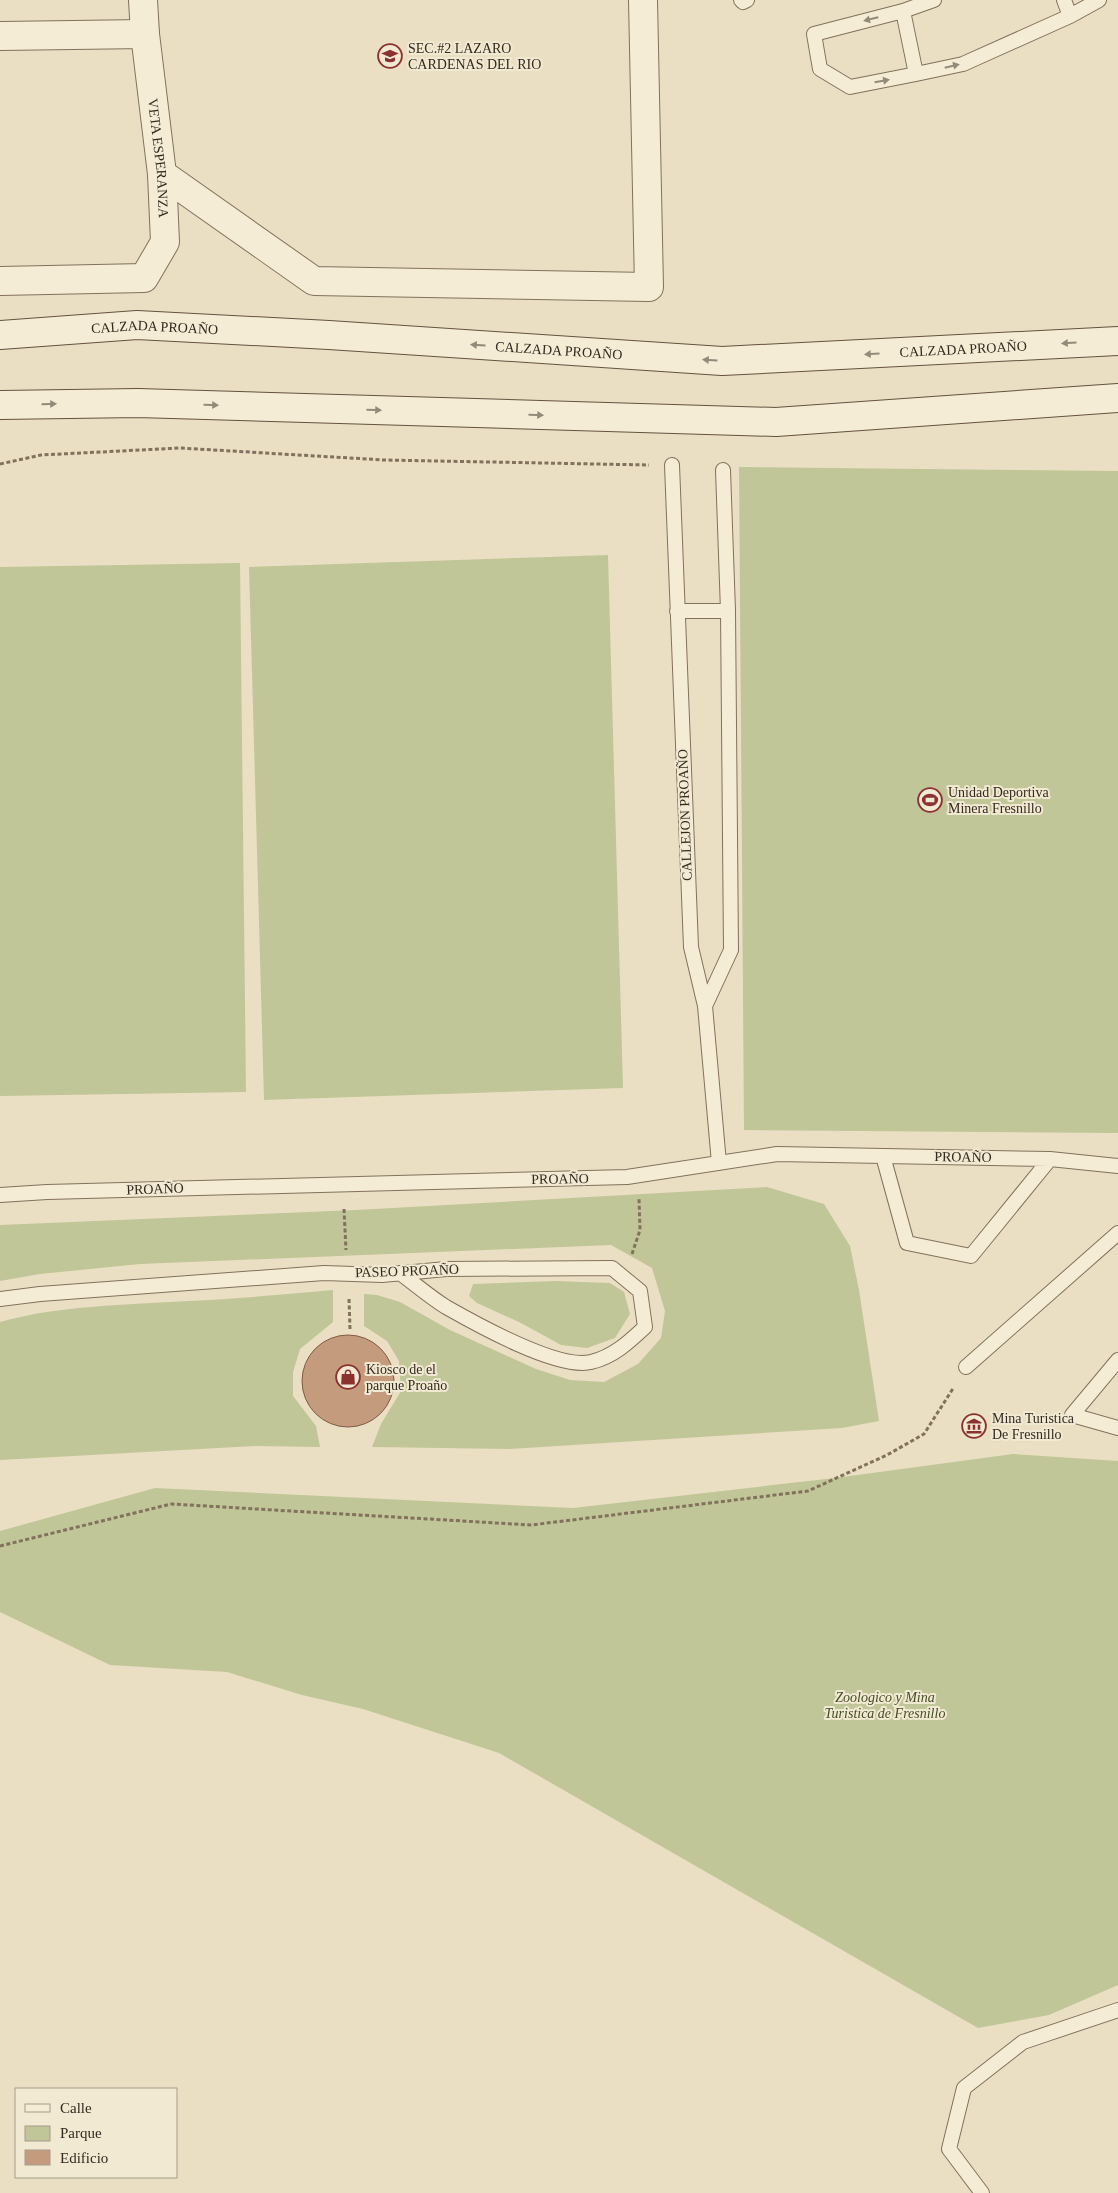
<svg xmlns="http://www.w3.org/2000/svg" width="1118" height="2193" viewBox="0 0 1118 2193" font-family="'Times New Roman',serif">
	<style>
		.green { fill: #c0c698 }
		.building { fill: #c49b7c; stroke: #7f5c44 }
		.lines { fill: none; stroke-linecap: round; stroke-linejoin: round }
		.lane-casing { stroke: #82715c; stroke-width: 16 }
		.street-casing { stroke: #82715c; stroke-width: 30 }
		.secondary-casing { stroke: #64523f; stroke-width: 30 }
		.path { stroke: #82715c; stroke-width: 3; stroke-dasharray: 4 2.5; stroke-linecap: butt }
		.lane { stroke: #f5ecd6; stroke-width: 14 }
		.street { stroke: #f5ecd6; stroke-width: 28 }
		.secondary { stroke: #f5ecd6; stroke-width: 28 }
		.oneway { fill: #948a7a }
		.labels { text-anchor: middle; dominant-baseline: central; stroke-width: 4; stroke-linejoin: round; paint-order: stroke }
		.poi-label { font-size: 14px; fill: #33291e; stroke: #f2e9d2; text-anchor: start }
		.street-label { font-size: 14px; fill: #33291e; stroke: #f2e9d2 }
		.park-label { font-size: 14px; font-style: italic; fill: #434e27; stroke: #f2e9d2 }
	</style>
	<rect width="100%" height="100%" fill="#eadfc3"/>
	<path class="green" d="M 739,467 L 1118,471 L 1118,1133 L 744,1130 Z
		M 608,555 L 623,1088 L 264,1100 L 249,567 Z
		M 240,563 L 246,1092 L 0,1096 L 0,567 Z
		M 767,1187 L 824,1204 L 850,1246 L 859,1290 L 879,1421 L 842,1428 L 510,1449 L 372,1447 L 381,1424 L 401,1391 L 399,1361 L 387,1341 L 364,1326 L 364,1294 L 377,1295 L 400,1302 L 450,1330 L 536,1369 L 570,1380 L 604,1382 L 638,1364 L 661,1338 L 665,1311 L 652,1268 L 611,1245 L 140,1264 L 40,1274 L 0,1281 L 0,1225 L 356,1210 Z
		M 555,1281 L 610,1283 L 624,1292 L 630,1314 L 615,1338 L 587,1348 L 561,1345 L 521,1323 L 477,1303 L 469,1296 L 473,1284 Z
		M 333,1290 L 333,1322 L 300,1349 L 293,1372 L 293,1396 L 316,1426 L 320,1447 L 255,1446 L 0,1460 L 0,1322 C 61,1305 126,1305 188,1301 C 237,1299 285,1294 333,1290 Z
		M 1013,1454 L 1118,1461 L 1118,1985 L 1049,2015 L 978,2028 L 499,1753 L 363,1709 L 302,1695 L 227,1672 L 110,1665 L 0,1612 L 0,1531 L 155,1488 L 573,1508 L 835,1478 Z"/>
	<path class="building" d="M302 1381a46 46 0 1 1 92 0a46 46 0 1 1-92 0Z"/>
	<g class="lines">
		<g class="lane-casing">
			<path id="lane" d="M 741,0 L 743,2 L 747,0
				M 1064,0 L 1070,16
				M 903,11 L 916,74 L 963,64 L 1070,16 L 1099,0
				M 916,74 L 850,87 L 820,69 L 814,34 L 903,11 L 934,0
				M 672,465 L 691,947 L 705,1006 L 719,1163
				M 677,611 L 728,611
				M 705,1006 L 731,950 L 728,611 L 723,470
				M 883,1156 L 907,1243 L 971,1256 L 1050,1159
				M 0,1195 L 47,1192 L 627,1177 L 777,1154 L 1050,1159 L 1118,1166
				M 0,1299 L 40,1294 L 324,1273 L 382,1275 L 446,1269 L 612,1268 L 640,1291 L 645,1327 C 629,1342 613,1357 591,1362 C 558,1370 476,1324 446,1307 C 430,1297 415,1284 400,1273
				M 1118,1360 L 1072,1415 L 1118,1428
				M 966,1367 L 1118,1233
				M 982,2193 L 949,2149 L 964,2088 L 1023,2042 L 1118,2010"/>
		</g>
		<g class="street-casing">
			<g id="street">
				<path d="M 143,0 L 145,34"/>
				<path id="s1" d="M 0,36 L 145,34 L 162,174 L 165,242 L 144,278 L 0,281"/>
				<path d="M 162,174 L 314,281 L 649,287 L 643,0"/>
			</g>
		</g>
		<g class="secondary-casing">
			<g id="secondary">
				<path id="s2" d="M 0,335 L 137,325 L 329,335 L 722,361 L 1118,341"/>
				<path d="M 0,405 L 138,403 L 776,422 L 1118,398"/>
			</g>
		</g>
		<path class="path" d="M 0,464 L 41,455 L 180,448 L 384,460 L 649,465
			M 344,1209 L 346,1250
			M 632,1254 L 640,1230 L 639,1199
			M 349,1299 L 350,1329
			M 0,1546 L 171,1504 L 531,1525 L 808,1491 L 887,1455 L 924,1434 L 954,1387"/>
		<use href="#lane" class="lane"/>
		<use href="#street" class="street"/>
		<use href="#secondary" class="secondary"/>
	</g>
	<defs><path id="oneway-solid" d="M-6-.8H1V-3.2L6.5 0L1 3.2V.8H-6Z" transform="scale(1.25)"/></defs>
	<g class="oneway">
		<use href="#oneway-solid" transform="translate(871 19) rotate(166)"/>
		<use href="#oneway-solid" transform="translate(952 66) rotate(-13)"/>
		<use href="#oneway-solid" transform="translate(882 81) rotate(-10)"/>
		<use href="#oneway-solid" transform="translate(1069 343) rotate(177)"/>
		<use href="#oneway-solid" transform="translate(478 345) rotate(-176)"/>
		<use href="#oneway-solid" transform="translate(872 354) rotate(177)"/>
		<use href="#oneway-solid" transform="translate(710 360) rotate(-176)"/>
		<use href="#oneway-solid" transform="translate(49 404) rotate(-1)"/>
		<use href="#oneway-solid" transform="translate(211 405) rotate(2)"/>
		<use href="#oneway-solid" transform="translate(374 410) rotate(2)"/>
		<use href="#oneway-solid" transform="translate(536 415) rotate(2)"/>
	</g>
	<defs>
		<g id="school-ring" transform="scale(1.25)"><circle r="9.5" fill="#f2e9d2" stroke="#8b3231" stroke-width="1.5"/><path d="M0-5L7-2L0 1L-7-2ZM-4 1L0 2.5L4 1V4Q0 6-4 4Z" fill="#8b3231"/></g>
		<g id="stadium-ring" transform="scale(1.25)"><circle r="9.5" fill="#f2e9d2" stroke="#8b3231" stroke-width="1.5"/><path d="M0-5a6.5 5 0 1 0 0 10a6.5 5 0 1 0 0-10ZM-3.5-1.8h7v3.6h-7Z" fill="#8b3231"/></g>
		<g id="shop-ring" transform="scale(1.25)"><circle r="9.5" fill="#f2e9d2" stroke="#8b3231" stroke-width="1.5"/><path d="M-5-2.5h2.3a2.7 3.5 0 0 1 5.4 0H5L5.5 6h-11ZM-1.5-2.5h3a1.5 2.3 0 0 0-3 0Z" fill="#8b3231"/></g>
		<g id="museum-ring" transform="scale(1.25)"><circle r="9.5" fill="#f2e9d2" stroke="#8b3231" stroke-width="1.5"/><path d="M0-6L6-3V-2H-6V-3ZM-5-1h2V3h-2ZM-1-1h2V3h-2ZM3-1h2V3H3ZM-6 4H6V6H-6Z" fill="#8b3231"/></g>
	</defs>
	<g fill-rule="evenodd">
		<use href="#school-ring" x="390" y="56"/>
		<use href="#stadium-ring" x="930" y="800"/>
		<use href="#shop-ring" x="348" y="1377"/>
		<use href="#museum-ring" x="974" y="1426"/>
	</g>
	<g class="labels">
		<g class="poi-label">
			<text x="408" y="48">SEC.#2 LAZARO<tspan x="408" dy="16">CARDENAS DEL RIO</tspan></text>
			<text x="948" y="792">Unidad Deportiva<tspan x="948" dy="16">Minera Fresnillo</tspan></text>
			<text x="366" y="1369">Kiosco de el<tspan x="366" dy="16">parque Proaño</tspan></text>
			<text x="992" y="1418">Mina Turistica<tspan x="992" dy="16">De Fresnillo</tspan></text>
		</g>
		<g class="street-label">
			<text stroke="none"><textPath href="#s1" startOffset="270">VETA ESPERANZA</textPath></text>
			<text stroke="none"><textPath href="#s2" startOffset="155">CALZADA PROAÑO</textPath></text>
			<text stroke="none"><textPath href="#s2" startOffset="965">CALZADA PROAÑO</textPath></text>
			<text stroke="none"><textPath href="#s2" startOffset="560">CALZADA PROAÑO</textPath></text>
			<text transform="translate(685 815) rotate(-92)">CALLEJON PROAÑO</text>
			<text transform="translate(963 1157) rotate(1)">PROAÑO</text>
			<text transform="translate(560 1179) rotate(-1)">PROAÑO</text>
			<text transform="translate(155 1189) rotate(-2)">PROAÑO</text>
			<text transform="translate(407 1271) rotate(-2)">PASEO PROAÑO</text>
		</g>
		<g class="park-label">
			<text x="885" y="1697">Zoologico y Mina<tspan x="885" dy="16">Turistica de Fresnillo</tspan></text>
		</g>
	</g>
	<rect x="15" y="2088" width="162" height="90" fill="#f2e9d2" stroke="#a69c8a"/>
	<rect x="25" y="2104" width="25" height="8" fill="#f5ecd6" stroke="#a69c8a"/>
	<text x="60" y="2113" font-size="15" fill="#33291e">Calle</text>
	<rect x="25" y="2126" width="25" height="15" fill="#c0c698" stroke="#a69c8a"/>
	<text x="60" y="2138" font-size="15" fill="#33291e">Parque</text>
	<rect x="25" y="2150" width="25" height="15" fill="#c49b7c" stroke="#a69c8a"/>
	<text x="60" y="2163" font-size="15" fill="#33291e">Edificio</text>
</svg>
